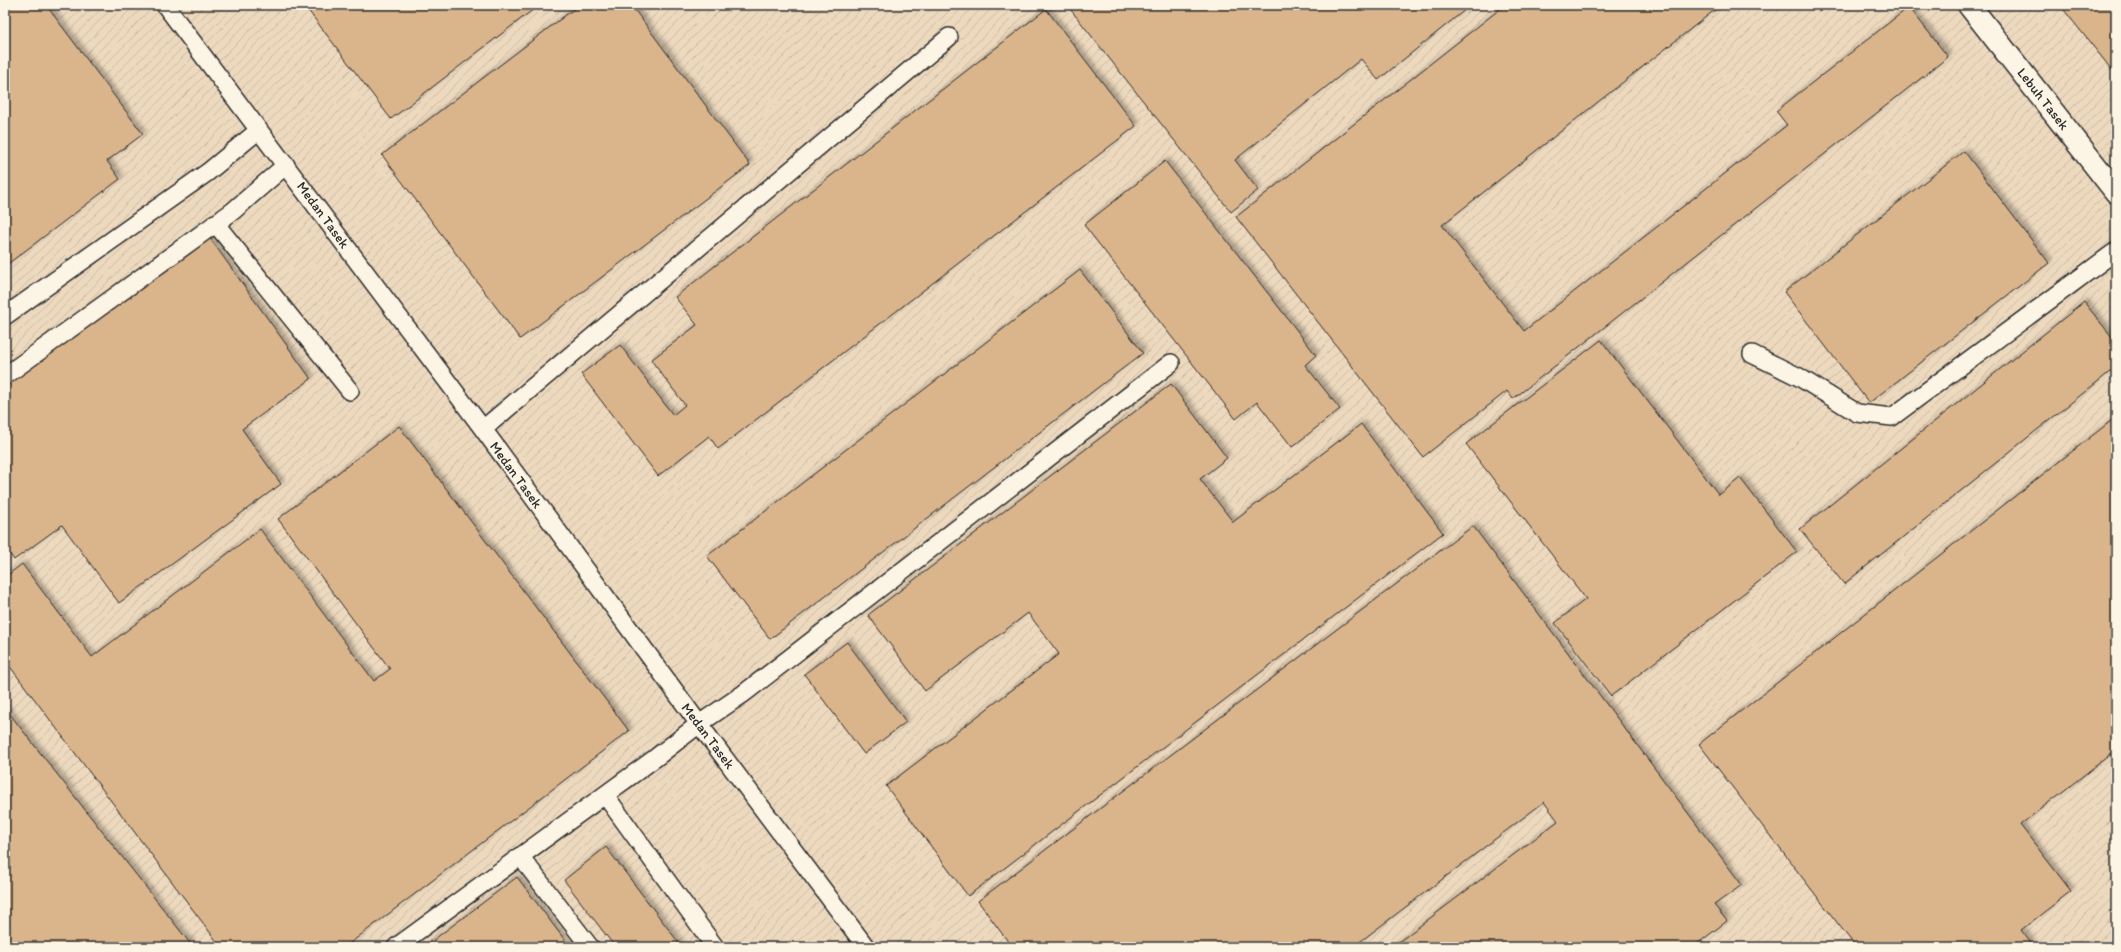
<svg xmlns="http://www.w3.org/2000/svg" width="2121" height="952" viewBox="0 0 2121 952" font-family="Itim,sans-serif">
	<style>
		.industrial { fill: url(#industrial-furrows) }
		.building { fill: #dab58c; stroke: #2b2b2b; filter: url(#shadow) }
		.lines { fill: none; stroke-linecap: round; stroke-linejoin: round }
		.lane-casing { stroke: #2b2b2b; stroke-width: 20 }
		.street-casing { stroke: #2b2b2b; stroke-width: 25 }
		.lane { stroke: #fcf5e5; stroke-width: 17 }
		.street { stroke: #fcf5e5; stroke-width: 22 }
		.labels { text-anchor: middle; dominant-baseline: central; stroke-width: 3; stroke-linejoin: round; paint-order: stroke }
		.street-label { font-size: 14px; fill: #2b2b2b; stroke: #fcf5e5 }
	</style>
	<defs>
		<pattern id="industrial-furrows" width="10" height="10" patternUnits="userSpaceOnUse"><rect width="10" height="10" fill="#edd9be"/><path d="M-1 1l2-2M0 10L10 0M9 11l2-2" fill="none" stroke="#cbbaa3"/></pattern>
		<filter id="shadow"><feDropShadow dx="3.5" dy="-3.5" stdDeviation="2" flood-color="#0004"/></filter>
	</defs>
	<rect width="100%" height="100%" fill="#f5e8d3"/>
	<filter id="ink" filterUnits="userSpaceOnUse"><feTurbulence type="fractalNoise" baseFrequency=".025" numOctaves="2"/><feDisplacementMap in="SourceGraphic" scale="8" xChannelSelector="R" yChannelSelector="G"/><feConvolveMatrix kernelMatrix="1 2 1 2 8 2 1 2 1" color-interpolation-filters="sRGB"/></filter>
	<g filter="url(#ink)">
		<path class="industrial" d="M 5,5 L 2116,5 L 2116,947 L 5,947 Z"/>
		<path class="building" d="M 5,5 L 46,5 L 143,134 L 107,161 L 120,179 L 5,266 Z
			M 304,5 L 539,5 L 391,119 Z
			M 579,5 L 631,5 L 750,165 L 520,339 L 382,155 Z
			M 1067,5 L 1471,5 L 1378,80 L 1361,59 L 1235,160 L 1258,190 L 1231,212 Z
			M 1505,5 L 1721,5 L 1442,225 L 1524,331 L 1787,125 L 1776,111 L 1909,7 L 1948,57 L 1513,399 L 1507,391 L 1423,457 L 1236,217 Z
			M 2060,5 L 2116,5 L 2116,75 Z
			M 1046,9 L 1136,126 L 718,449 L 709,436 L 658,476 L 581,374 L 620,345 L 673,415 L 685,405 L 651,360 L 697,325 L 675,297 Z
			M 1964,151 L 2049,263 L 1869,403 L 1784,292 Z
			M 1165,161 L 1316,355 L 1305,365 L 1340,409 L 1292,447 L 1257,402 L 1236,419 L 1084,225 Z
			M 209,237 L 311,379 L 242,429 L 281,484 L 119,603 L 62,525 L 14,560 L 5,547 L 5,386 Z
			M 1080,270 L 1143,353 L 770,639 L 707,556 Z
			M 2084,302 L 2116,342 L 2116,367 L 1844,584 L 1800,529 Z
			M 1601,340 L 1719,495 L 1740,478 L 1797,552 L 1611,696 L 1555,623 L 1586,599 L 1466,444 Z
			M 1171,384 L 1227,458 L 1200,479 L 1233,522 L 1361,424 L 1443,533 L 968,896 L 886,786 L 1059,654 L 1028,613 L 925,691 L 868,615 Z
			M 2116,417 L 2116,750 L 2020,825 L 2071,891 L 2021,930 L 2034,947 L 1856,947 L 1699,744 Z
			M 399,426 L 629,731 L 345,947 L 221,947 L 5,660 L 5,577 L 22,564 L 92,657 L 260,529 L 374,681 L 390,669 L 278,519 Z
			M 1473,526 L 1742,885 L 1714,905 L 1727,921 L 1693,947 L 1392,947 L 1558,821 L 1544,802 L 1353,947 L 1012,947 L 978,901 Z
			M 847,642 L 906,722 L 864,754 L 804,674 Z
			M 5,708 L 193,947 L 5,947 Z
			M 606,847 L 682,947 L 615,947 L 564,880 Z
			M 517,877 L 570,947 L 424,947 Z"/>
		<g class="lines">
			<g class="lane-casing">
				<path id="lane" d="M 165,5 L 483,429 L 699,724 L 866,947
					M 215,223 L 350,391
					M 5,316 L 208,172 L 259,130
					M 1752,354 L 1799,377 L 1857,413 L 1892,417 L 2116,251
					M 5,376 L 233,211 L 286,165
					M 483,429 L 949,37
					M 605,795 L 715,947
					M 520,856 L 590,947
					M 396,947 L 654,759 L 699,724 L 743,694 L 1171,363"/>
			</g>
			<g class="street-casing">
				<path id="street" d="M 1969,5 L 2116,192"/>
			</g>
			<use href="#lane" class="lane"/>
			<use href="#street" class="street"/>
		</g>
	</g>
	<g class="labels">
		<g class="street-label">
			<text transform="translate(2043 99) rotate(52)">Lebuh Tasek</text>
			<text transform="translate(323 215) rotate(54)">Medan Tasek</text>
			<text transform="translate(516 475) rotate(54)">Medan Tasek</text>
			<text transform="translate(708 736) rotate(53)">Medan Tasek</text>
		</g>
	</g>
	<rect width="2121" height="952" fill="none" stroke="#fcf5e5" stroke-width="20"/>
	<rect x="10" y="10" width="2101" height="932" fill="none" stroke="#2b2b2b" stroke-width="1.5" filter="url(#ink)"/>
</svg>
